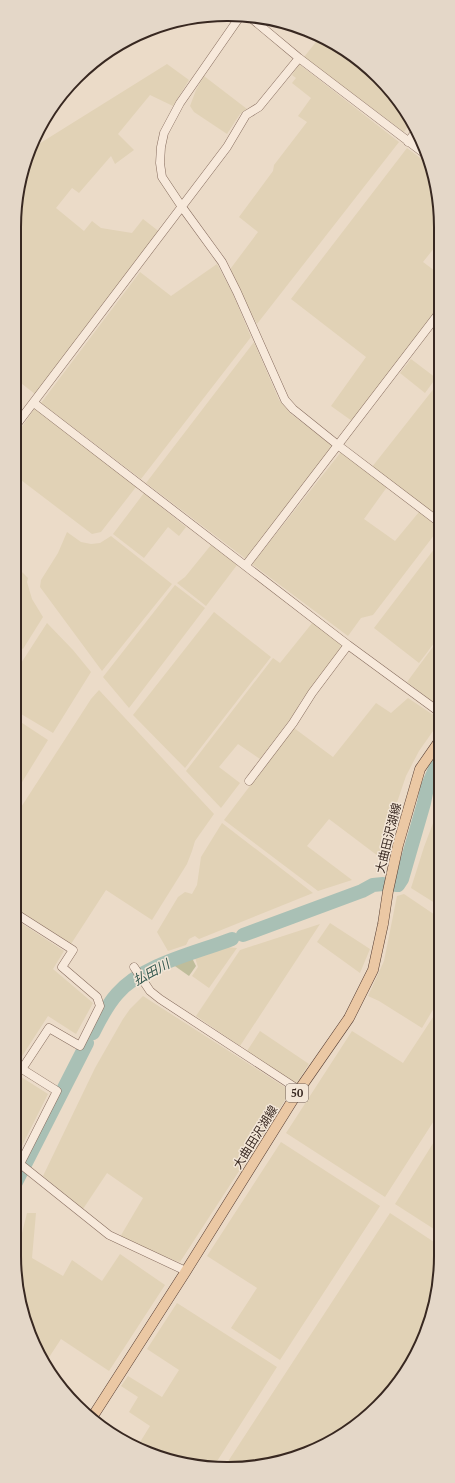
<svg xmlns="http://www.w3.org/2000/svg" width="455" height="1483" viewBox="0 0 455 1483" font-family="'PT Serif','Noto Sans JP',serif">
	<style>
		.farmland { fill: #e1d2b6 }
		.cemetery { fill: #bfbd9b }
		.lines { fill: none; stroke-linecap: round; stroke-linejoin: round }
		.river { stroke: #a9c0b5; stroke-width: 14 }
		.minor-casing { stroke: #866c5e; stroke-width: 9 }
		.major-casing { stroke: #553c32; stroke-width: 11 }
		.minor { stroke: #f7e9db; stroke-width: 8 }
		.major { stroke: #ebc8a4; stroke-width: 10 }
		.labels { text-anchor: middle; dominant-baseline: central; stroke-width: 3; stroke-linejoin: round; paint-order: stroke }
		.shield { fill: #f3e6d7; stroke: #706158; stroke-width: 1 }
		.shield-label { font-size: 11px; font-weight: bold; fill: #382821 }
		.street-label { font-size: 12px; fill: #382821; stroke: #f3e6d7 }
		.water-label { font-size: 13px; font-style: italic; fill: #31564d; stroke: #f3e6d7 }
		.rim { fill: none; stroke: #382821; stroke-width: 2 }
	</style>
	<rect width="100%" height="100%" fill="#ebdbc8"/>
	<path class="farmland" d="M 320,37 L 334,42 L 388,87 L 411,122 L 404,132 L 304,57 Z
		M 167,64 L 189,80 L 173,106 L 150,95 L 118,134 L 134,150 L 115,164 L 111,156 L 79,193 L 72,188 L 56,208 L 84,231 L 92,221 L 101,228 L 132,233 L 143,219 L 161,233 L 35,394 L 17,380 L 18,186 L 34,147 Z
		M 299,64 L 399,142 L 257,324 L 230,274 L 231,268 L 258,232 L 239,217 L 273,171 L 274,165 L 307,122 L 298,116 L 311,98 L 292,83 L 296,78 L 292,75 Z
		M 204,76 L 247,109 L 240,114 L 227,134 L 194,112 L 190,106 L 196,90 Z
		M 407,148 L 428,164 L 439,200 L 439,242 L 423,262 L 439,274 L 439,308 L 352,421 L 331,406 L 366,357 L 291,299 Z
		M 217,264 L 233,294 L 251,337 L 141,479 L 41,403 L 140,272 L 171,296 Z
		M 254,342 L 279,400 L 291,414 L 333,446 L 246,559 L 146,483 Z
		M 411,359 L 436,378 L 425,393 L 400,373 Z
		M 439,382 L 439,518 L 372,467 Z
		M 35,408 L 136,487 L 101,532 L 92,534 L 17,477 L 17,434 Z
		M 341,452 L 387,487 L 364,519 L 395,541 L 419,512 L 438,527 L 438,530 L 373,615 L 361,618 L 348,636 L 252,564 Z
		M 144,493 L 186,527 L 179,536 L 168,527 L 144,558 L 113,534 Z
		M 67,532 L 81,542 L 91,544 L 100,543 L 111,536 L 172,584 L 102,671 L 40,587 L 41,580 L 58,553 Z
		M 438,544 L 438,638 L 419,663 L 374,628 Z
		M 211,545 L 237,565 L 206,606 L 177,583 L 185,577 Z
		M 17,567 L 28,578 L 27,582 L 32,599 L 43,617 L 23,649 L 16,645 Z
		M 175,585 L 205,608 L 129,708 L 103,677 Z
		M 214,612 L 271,657 L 185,768 L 133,715 Z
		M 313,622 L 344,645 L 301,701 L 295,713 L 260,759 L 238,744 L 219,767 L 240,783 L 221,808 L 186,771 L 273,658 L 280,663 Z
		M 47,623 L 73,650 L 91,672 L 53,733 L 16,711 L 16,671 Z
		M 438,640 L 438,706 L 407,682 Z
		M 99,690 L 214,814 L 195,841 L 192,851 L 187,864 L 152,920 L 106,890 L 71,944 L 15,908 L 16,815 L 91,699 Z
		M 408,698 L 438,718 L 438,724 L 419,751 L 406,776 L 389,826 L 382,859 L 329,819 L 307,846 L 352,880 L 318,891 L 224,820 L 294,728 L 333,757 L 376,703 L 391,713 Z
		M 16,719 L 48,740 L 16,792 Z
		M 438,810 L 438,905 L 411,888 L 424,847 Z
		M 222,823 L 313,893 L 199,939 L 195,936 L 189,939 L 186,945 L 168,951 L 157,932 L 178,897 L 185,892 L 192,894 L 197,885 L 201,857 Z
		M 404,894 L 438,917 L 437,1003 L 422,1028 L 379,1001 L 368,996 L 384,961 L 397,896 Z
		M 15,919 L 64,951 L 53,969 L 93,1003 L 76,1034 L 48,1016 L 15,1067 Z
		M 330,923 L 370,949 L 360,973 L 317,942 Z
		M 320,924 L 240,1046 L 196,1016 L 240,950 Z
		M 226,947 L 237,948 L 209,988 L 192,976 L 198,967 L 195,958 Z
		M 143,996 L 291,1091 L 180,1262 L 176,1261 L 120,1237 L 143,1198 L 107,1173 L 83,1209 L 43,1176 L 95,1068 L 123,1019 L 130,1009 Z
		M 437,1011 L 437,1116 L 385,1197 L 286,1133 L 352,1031 L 403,1063 Z
		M 260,1031 L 309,1064 L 296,1084 L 247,1051 Z
		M 15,1073 L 48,1094 L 18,1154 L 14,1151 Z
		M 437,1137 L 437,1231 L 395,1204 Z
		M 281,1142 L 380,1206 L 280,1360 L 231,1328 L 257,1288 L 207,1256 Z
		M 27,1213 L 36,1213 L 32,1258 L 63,1276 L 72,1260 L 102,1281 L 120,1254 L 165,1285 L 109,1371 L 61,1339 L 46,1362 L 30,1337 L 15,1261 Z
		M 390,1213 L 437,1244 L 437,1297 L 405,1374 L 357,1425 L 283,1462 L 225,1466 Z
		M 177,1303 L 277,1367 L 214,1466 L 200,1467 L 141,1449 L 137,1447 L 150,1426 L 129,1412 L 138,1397 L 121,1386 L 128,1376 L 162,1397 L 179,1370 L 147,1349 Z"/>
	<path class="cemetery" d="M 192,958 L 196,966 L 189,976 L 172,964 Z"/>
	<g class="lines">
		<path class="river" d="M 396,885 L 398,885 L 402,879 L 424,803 L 427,788 L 438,762
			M 243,935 L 362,891 L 373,885 L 383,884
			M 93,1033 C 99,1021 108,1004 117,994 C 143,964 196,953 232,939
			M 14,1186 L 87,1043"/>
		<g class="minor-casing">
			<path id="minor" d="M 239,18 L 180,103 L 164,133 L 161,147 L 160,163 L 162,177 L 182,207 L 222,262 L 237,292 L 285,400 L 293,409 L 339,446 L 439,522
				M 251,18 L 299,58 L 425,154
				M 408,142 L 417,130
				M 34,403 L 348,645 L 438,711
				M 17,424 L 227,147 L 246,115 L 259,107 L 299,58
				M 246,565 L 439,313
				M 249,781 L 293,723 L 312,693 L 348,645
				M 15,913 L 73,950 L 62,967 L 97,997 L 100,1006 L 80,1046 L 49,1028 L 22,1069 L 57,1091 L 20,1164
				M 134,967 L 150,991 L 160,999 L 299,1090
				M 14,1159 L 109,1235 L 186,1271"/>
		</g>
		<g class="major-casing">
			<path id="major" d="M 93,1416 L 186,1271 L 299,1090 L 349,1018 L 373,970 L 383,924 L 388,891 L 398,845 L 420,769 L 438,743"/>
		</g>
		<use href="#minor" class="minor"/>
		<use href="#major" class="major"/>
	</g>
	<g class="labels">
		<rect class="shield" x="286" y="1084" width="22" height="18" rx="3"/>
		<g class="shield-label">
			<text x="297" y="1093">50</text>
		</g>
		<g class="street-label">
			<text transform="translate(388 838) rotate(-76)">大曲田沢湖線</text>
			<text transform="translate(255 1137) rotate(-58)">大曲田沢湖線</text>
		</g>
		<g class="water-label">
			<text transform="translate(151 972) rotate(-28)">払田川</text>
		</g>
	</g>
	<path d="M0 0H455V1483H0ZM227 21H228A206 206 0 0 1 434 227V1256A206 206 0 0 1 228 1462H227A206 206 0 0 1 21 1256V227A206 206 0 0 1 227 21Z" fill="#e4d7c8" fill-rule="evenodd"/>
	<path class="rim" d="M227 21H228A206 206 0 0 1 434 227V1256A206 206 0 0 1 228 1462H227A206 206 0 0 1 21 1256V227A206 206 0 0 1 227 21Z"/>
</svg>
